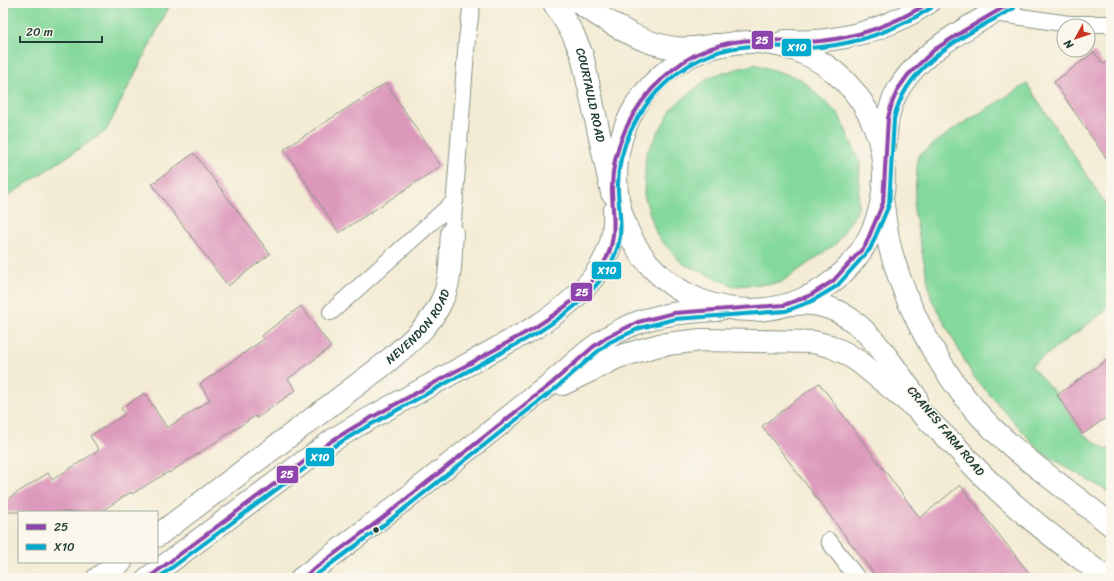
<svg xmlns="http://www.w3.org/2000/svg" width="1114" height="581" viewBox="0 0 1114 581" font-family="Sriracha,sans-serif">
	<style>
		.green { fill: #84d99c; stroke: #528b68 }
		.building { fill: #dc98bb }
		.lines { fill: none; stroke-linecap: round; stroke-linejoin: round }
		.lane-casing { stroke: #899484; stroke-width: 18 }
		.street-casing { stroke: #899484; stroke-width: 24 }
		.secondary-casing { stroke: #899484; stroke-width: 24 }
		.primary-casing { stroke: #899484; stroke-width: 24 }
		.lane { stroke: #fff; stroke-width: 16 }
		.street { stroke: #fff; stroke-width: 22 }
		.secondary { stroke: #fff; stroke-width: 22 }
		.primary { stroke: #fff; stroke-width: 22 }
		.bus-1-casing { stroke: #fbf7ec; stroke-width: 7 }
		.bus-2-casing { stroke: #fbf7ec; stroke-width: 7 }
		.bus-1 { stroke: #8e44ad; stroke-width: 4 }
		.bus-2 { stroke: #00a9ce; stroke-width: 4 }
		.bus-dot { fill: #1f3d34; stroke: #fbf7ec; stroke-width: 1.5 }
		.labels { text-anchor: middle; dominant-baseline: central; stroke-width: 3; stroke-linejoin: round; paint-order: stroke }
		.street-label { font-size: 12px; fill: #1f3d34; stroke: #fbf7ec }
		.line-badge { stroke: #fbf7ec; stroke-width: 1.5 }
		.badge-label { font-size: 11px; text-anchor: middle; font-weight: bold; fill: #fff }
	</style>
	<rect width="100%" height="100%" fill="#fbf7ec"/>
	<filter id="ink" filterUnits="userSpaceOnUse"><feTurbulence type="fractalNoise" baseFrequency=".025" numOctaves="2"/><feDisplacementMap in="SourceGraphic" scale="8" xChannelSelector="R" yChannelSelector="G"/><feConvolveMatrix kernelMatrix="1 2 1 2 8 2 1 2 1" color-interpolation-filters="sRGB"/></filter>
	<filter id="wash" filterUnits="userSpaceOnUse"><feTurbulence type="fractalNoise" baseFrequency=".012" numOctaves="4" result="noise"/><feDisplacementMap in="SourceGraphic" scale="16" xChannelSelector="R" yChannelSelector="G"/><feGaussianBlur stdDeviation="0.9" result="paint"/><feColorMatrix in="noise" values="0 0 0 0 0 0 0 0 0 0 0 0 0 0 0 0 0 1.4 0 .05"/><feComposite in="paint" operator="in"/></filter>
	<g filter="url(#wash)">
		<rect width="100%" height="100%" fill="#f3ebd4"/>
		<path class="green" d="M 3,3 L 171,3 L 106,131 L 3,199 Z
			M 755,64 L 801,79 L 839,115 L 860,163 L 858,210 L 836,244 L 780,283 L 734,286 L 683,264 L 657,236 L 644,195 L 646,154 L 672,108 L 709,77 Z
			M 1027,84 L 1111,212 L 1111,307 L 1031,366 L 1057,395 L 1083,434 L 1107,450 L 1111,447 L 1111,493 L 1042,453 L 973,376 L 931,298 L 914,210 L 918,156 L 954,129 Z"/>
		<g id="blocks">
			<path class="building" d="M 1094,52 L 1103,64 L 1111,61 L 1111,165 L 1054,82 Z
				M 386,83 L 441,166 L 339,233 L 284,149 Z
				M 194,153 L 270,254 L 228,286 L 152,184 Z
				M 301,306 L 331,347 L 288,379 L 296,390 L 257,418 L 255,416 L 169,473 L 168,472 L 132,494 L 131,492 L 100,512 L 3,512 L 3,502 L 48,473 L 52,480 L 99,450 L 90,436 L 125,414 L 121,408 L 145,393 L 167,428 L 210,400 L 200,384 L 264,339 L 261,336 Z
				M 1111,357 L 1111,414 L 1083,434 L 1057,395 Z
				M 819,383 L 920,518 L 960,485 L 1033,578 L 877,578 L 762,426 Z"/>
		</g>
	</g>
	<g filter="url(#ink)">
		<use href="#blocks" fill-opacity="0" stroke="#899484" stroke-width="1"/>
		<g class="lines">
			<g class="lane-casing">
				<path id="lane" d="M 994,13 L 1069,24 L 1111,24
					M 452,233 L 467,39 L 472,3
					M 331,312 L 455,201
					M 829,541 L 857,578"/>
			</g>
			<g class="street-casing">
				<g id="street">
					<path id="s1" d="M 157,536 L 382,366 C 404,347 430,328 442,300 C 452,280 450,255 452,233"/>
					<path d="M 98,578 L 121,562"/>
				</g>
			</g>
			<g class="secondary-casing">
				<g id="secondary">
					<path id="s2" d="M 554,3 L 573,34 L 582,55 L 612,193"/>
					<path d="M 579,3 C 608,21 641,45 676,48 C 689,50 702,47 716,45"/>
				</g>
			</g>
			<g class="primary-casing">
				<path id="primary" d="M 785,41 C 836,44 886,31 928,3
					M616 176a134 134 0 1 1 268 0a134 134 0 1 1-268 0Z
					M 885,146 C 886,127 888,107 898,90 C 920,51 973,24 1011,3
					M 883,204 C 885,222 887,240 893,258 C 909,315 947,382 989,425 C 1026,462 1071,492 1111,525
					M 793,304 C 855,297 884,355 916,397
					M 563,384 L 618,357 L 659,345 L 701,340 L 813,342 L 830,346 L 845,353 L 859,362 L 918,410 L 964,455
					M 954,444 C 998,497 1052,536 1106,578
					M 148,578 L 333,440 L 356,426 L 534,328 C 575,302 618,266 614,212
					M 302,578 C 376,523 448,466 520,408 C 534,397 548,386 562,374 C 581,357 600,340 623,329 C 652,314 684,312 717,310"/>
			</g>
			<use href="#lane" class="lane"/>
			<use href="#street" class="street"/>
			<use href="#secondary" class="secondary"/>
			<use href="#primary" class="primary"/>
			<g class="bus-1-casing">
				<path id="bus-1" d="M 148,578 L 333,440 L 356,426 L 534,328 C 562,310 593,289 607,257 C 617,236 613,215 612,192 C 611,148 632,106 664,77 C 692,51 725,39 763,40 C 783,40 801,43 821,41 C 859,37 895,24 928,3
					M 302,578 L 381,519 L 552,383 L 593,347 L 607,337 L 638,322 L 674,313 L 784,305 L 809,296 L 833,281 L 865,246 L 883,203 L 888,118 L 892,103 L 898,89 L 908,75 L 934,50 L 965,30 L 1011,3"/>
			</g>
			<g class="bus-2-casing">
				<path id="bus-2" d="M 158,578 L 336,445 L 359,431 L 537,333 C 570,312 606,286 618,246 C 623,229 619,210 618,192 C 616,150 637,108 669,80 C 696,56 727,45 763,46 C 783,46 801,49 821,47 C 861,43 897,29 931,8
					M 312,578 L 385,524 L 556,388 L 597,352 L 610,342 L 640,328 L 675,319 L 786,311 L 812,301 L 837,286 L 870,249 L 889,205 L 894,119 C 906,62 968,34 1014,8"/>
			</g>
			<use href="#bus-1" class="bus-1"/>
			<use href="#bus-2" class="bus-2"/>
		</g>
	</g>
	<circle class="bus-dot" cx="376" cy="530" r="3.5"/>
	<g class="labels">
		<g class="street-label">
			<text stroke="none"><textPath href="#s2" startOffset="100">COURTAULD ROAD</textPath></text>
			<text stroke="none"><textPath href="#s1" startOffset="336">NEVENDON ROAD</textPath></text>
			<text transform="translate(946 431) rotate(50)">CRANES FARM ROAD</text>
		</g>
	</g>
	<g class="line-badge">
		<rect x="751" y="30" width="23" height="20" rx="4" fill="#8e44ad"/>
		<rect x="781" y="38" width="31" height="19" rx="4" fill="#00a9ce"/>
		<rect x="591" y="261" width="31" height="19" rx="4" fill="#00a9ce"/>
		<rect x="570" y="282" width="23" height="20" rx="4" fill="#8e44ad"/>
		<rect x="305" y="447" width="30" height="20" rx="4" fill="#00a9ce"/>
		<rect x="276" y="465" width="23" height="19" rx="4" fill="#8e44ad"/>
	</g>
	<g class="badge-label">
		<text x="762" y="44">25</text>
		<text x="797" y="51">X10</text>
		<text x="607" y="274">X10</text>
		<text x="582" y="296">25</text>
		<text x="320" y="461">X10</text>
		<text x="287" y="478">25</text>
	</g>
	<rect width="1114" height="581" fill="none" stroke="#fbf7ec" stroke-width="16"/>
	<rect x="18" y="511" width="140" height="52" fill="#fbf7ec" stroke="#a3ada2"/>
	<rect x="26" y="524" width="20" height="6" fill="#8e44ad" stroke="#a3ada2"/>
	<text x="54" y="531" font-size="12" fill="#1f3d34">25</text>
	<rect x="26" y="544" width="20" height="6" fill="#00a9ce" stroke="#a3ada2"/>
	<text x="54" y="551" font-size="12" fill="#1f3d34">X10</text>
	<g transform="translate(1076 38) rotate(230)"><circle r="19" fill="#fbf7ec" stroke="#a3ada2"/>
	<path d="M0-3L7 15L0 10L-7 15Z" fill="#c8321e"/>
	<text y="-6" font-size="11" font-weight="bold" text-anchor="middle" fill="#1f3d34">N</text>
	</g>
	<path d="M20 36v6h82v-6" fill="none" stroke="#1f3d34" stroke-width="2"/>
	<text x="26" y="36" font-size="12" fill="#1f3d34" stroke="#fbf7ec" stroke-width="3" paint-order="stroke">20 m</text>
</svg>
